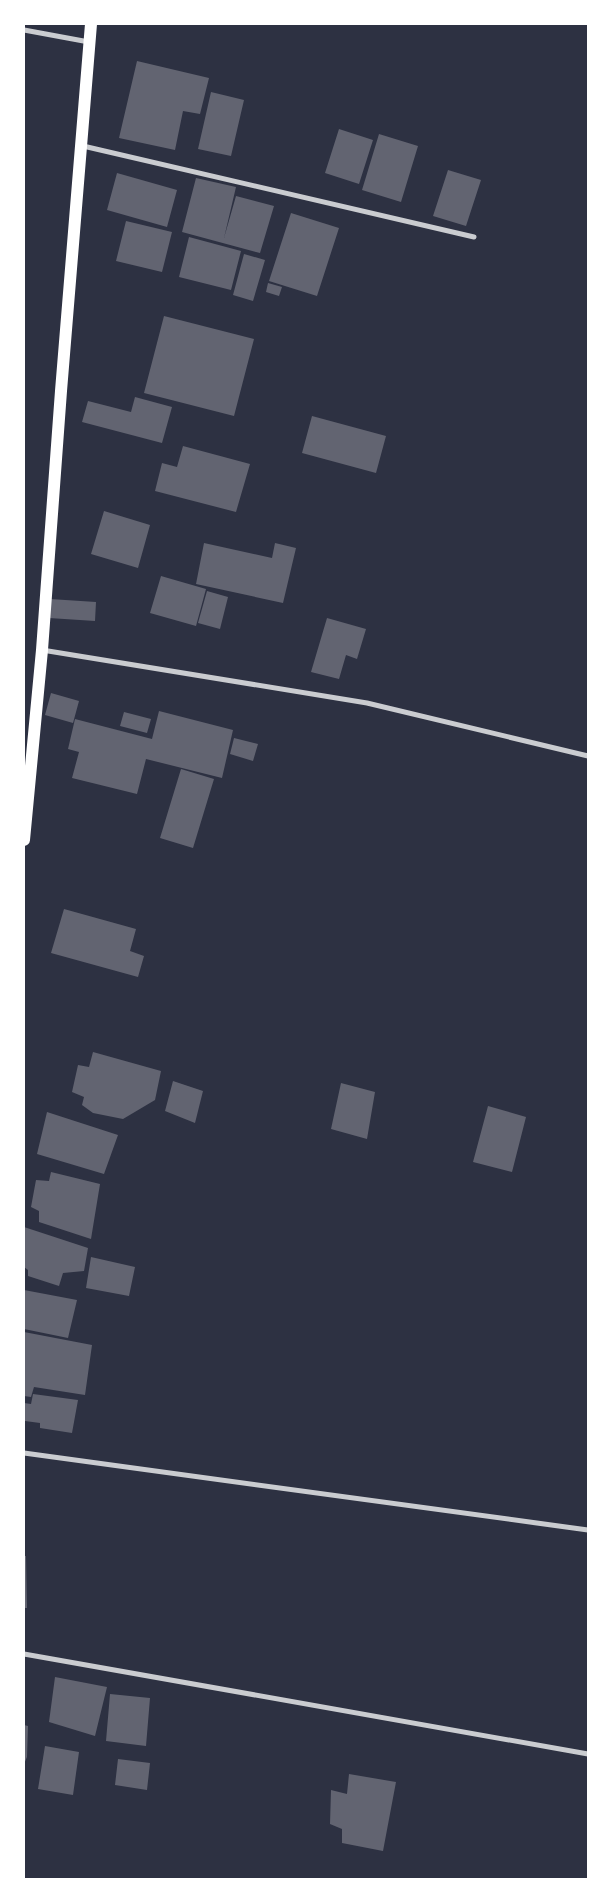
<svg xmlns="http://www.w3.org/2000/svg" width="612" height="1903" viewBox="0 0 612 1903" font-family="Montserrat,sans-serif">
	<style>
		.building { fill: #626471 }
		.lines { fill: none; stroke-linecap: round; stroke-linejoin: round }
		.minor { stroke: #caccd0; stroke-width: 5 }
		.primary { stroke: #fff; stroke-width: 12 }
	</style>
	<rect width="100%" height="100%" fill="#2d3142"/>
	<path class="building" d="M 137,61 L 209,78 L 200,114 L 183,111 L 175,150 L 119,138 Z
		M 211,92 L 244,100 L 231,156 L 198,149 Z
		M 339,129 L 373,140 L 359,184 L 325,173 Z
		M 379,134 L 418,146 L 401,202 L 362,190 Z
		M 448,170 L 481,180 L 466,226 L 433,216 Z
		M 117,173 L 177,190 L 167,227 L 107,210 Z
		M 196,178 L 236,187 L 224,238 L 236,196 L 274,206 L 260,253 L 182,232 Z
		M 291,213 L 339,228 L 317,296 L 269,281 Z
		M 126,221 L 172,232 L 162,272 L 116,261 Z
		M 189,237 L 241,251 L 231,290 L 179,277 Z
		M 244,254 L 265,260 L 253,301 L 233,295 Z
		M 268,283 L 282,287 L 279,296 L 266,292 Z
		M 164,316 L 254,339 L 234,416 L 144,393 Z
		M 135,397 L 172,407 L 162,443 L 82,422 L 88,401 L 131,412 Z
		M 312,416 L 386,436 L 376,473 L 302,453 Z
		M 183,446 L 250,464 L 236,512 L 155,491 L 162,463 L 177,467 Z
		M 104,511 L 150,525 L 138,568 L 91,554 Z
		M 204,543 L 272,558 L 275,543 L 296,548 L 283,603 L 196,584 Z
		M 161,576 L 206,589 L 196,626 L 150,613 Z
		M 207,591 L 228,597 L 220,629 L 198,623 Z
		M 50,599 L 96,602 L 95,621 L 49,618 Z
		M 327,618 L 366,629 L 357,659 L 346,655 L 339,679 L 311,672 Z
		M 51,693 L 79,701 L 73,723 L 45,715 Z
		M 159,711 L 233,730 L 222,778 L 146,759 L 137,794 L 72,778 L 79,752 L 68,749 L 75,719 L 152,739 Z
		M 124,712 L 151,719 L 147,733 L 120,726 Z
		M 234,738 L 258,744 L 253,761 L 230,754 Z
		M 181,769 L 214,779 L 193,848 L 160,838 Z
		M 64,909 L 136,929 L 130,951 L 144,956 L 138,977 L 51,953 Z
		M 93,1052 L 161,1071 L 155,1100 L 123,1119 L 93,1113 L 82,1105 L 84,1097 L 72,1092 L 78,1065 L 89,1067 Z
		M 173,1081 L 203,1091 L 195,1123 L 165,1111 Z
		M 341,1083 L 375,1092 L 367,1139 L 331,1129 Z
		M 488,1106 L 526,1117 L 512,1172 L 473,1162 Z
		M 47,1112 L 118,1135 L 104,1174 L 37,1154 Z
		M 51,1172 L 100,1184 L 91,1239 L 39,1222 L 39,1211 L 31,1207 L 36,1180 L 49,1181 Z
		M 24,1227 L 88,1248 L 84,1271 L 63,1273 L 59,1286 L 28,1276 L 28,1270 L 24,1267 Z
		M 91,1257 L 135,1267 L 129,1296 L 86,1288 Z
		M 24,1290 L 77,1300 L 68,1338 L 24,1329 Z
		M 24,1332 L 92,1345 L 85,1395 L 34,1387 L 31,1397 L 24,1396 Z
		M 33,1394 L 78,1400 L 72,1433 L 40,1428 L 40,1423 L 25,1421 L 24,1403 L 31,1404 Z
		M 24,1556 L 26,1556 L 27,1608 L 24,1608 Z
		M 55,1677 L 107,1687 L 95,1736 L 49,1722 Z
		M 110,1694 L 150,1698 L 146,1746 L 106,1741 Z
		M 24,1725 L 28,1726 L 27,1757 L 24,1764 Z
		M 45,1746 L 79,1752 L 73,1795 L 38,1789 Z
		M 118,1759 L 150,1763 L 147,1790 L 115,1785 Z
		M 349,1774 L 396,1782 L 383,1851 L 342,1843 L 342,1829 L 330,1824 L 331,1790 L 347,1794 Z"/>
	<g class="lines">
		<path class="minor" d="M 24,30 L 89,42
			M 83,146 L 474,237
			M 42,650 L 367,703 L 588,756
			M 24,1453 L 588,1530
			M 24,1654 L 588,1754"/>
		<path class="primary" d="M 24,840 L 42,650 L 61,391 L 91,24"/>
	</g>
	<rect width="612" height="1903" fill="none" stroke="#ffffff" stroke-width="50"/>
</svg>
